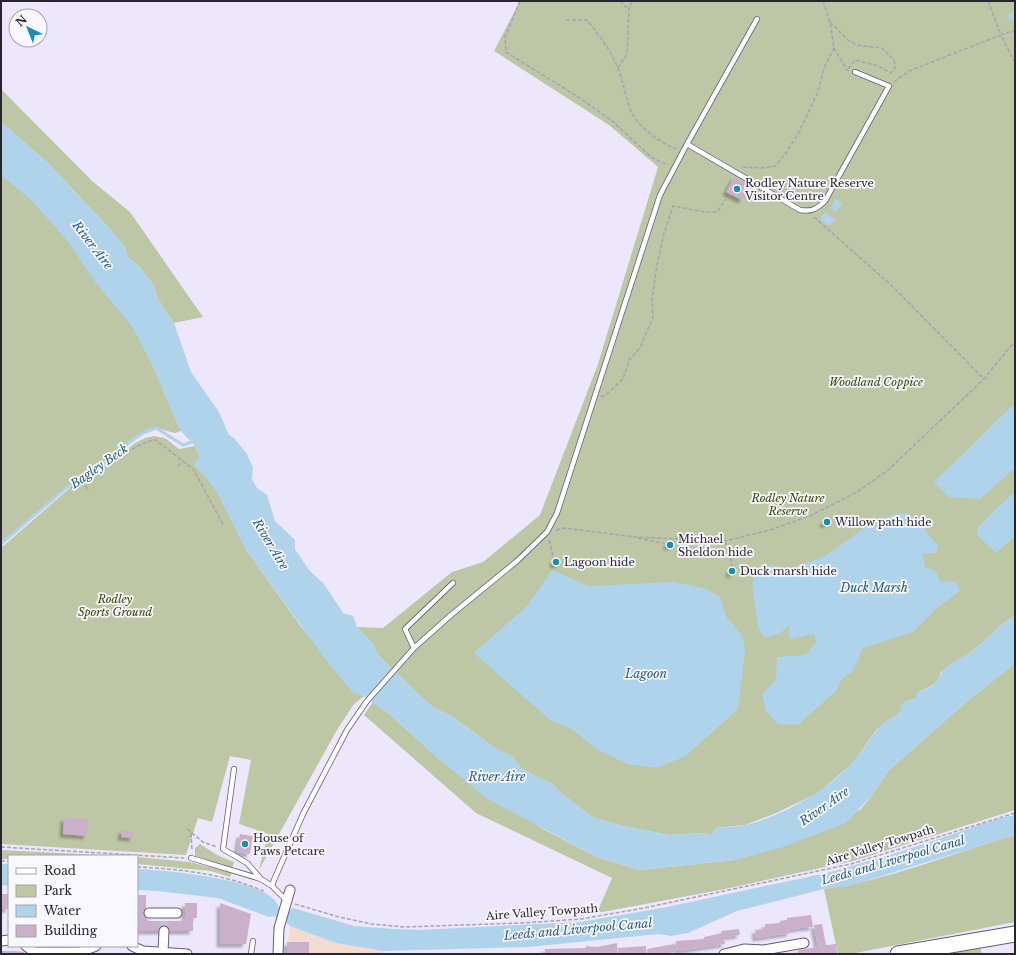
<svg xmlns="http://www.w3.org/2000/svg" width="1016" height="955" viewBox="0 0 1016 955" font-family="'Libre Baskerville',serif">
	<style>
		.industrial { fill: #f3dbd1 }
		.green { fill: #bdc6a5 }
		.water { fill: #aed3eb }
		.lines { fill: none; stroke-linecap: round; stroke-linejoin: round }
		.stream { stroke: #aed3eb; stroke-width: 3 }
		.building { fill: #cbb0ca; filter: url(#shadow) }
		.minor-tunnel { stroke: #c6c0d3; stroke-width: 9; stroke-dasharray: 9 4.5; stroke-linecap: butt }
		.service-casing { stroke: #635b78; stroke-width: 6 }
		.minor-casing { stroke: #635b78; stroke-width: 11 }
		.primary-casing { stroke: #635b78; stroke-width: 17 }
		.path { stroke: #a7a2b4; stroke-width: 1.5; stroke-dasharray: 4 2; stroke-linecap: butt }
		.service { stroke: #fff; stroke-width: 4.5 }
		.minor { stroke: #fff; stroke-width: 9 }
		.primary { stroke: #fff; stroke-width: 15 }
		.poi-dot { fill: #1c8db1; stroke: #f9f7fe; stroke-width: 1.5 }
		.labels { text-anchor: middle; dominant-baseline: central; stroke-width: 3.5; stroke-linejoin: round; paint-order: stroke }
		.poi-label { font-size: 11px; fill: #282431; stroke: #f9f7fe; text-anchor: start }
		.park-label { font-size: 11px; font-style: italic; fill: #354103; stroke: #f9f7fe }
		.street-label { font-size: 11px; fill: #282431; stroke: #f9f7fe }
		.water-label { font-size: 12px; font-style: italic; fill: #225d7f; stroke: #f9f7fe }
	</style>
	<defs>
		<filter id="shadow"><feDropShadow dx="-3.5" dy="3.5" stdDeviation="1" flood-color="#0004"/></filter>
	</defs>
	<rect width="100%" height="100%" fill="#ede7fc"/>
	<path class="industrial" d="M 290,926 L 336,943 L 383,951 L 383,954 L 287,954 Z"/>
	<path class="green" d="M 520,1 L 1015,1 L 1015,616 C 1003,622 994,632 984,641 C 971,653 956,662 941,672 C 938,684 930,688 919,691 L 915,699 L 904,702 L 902,711 L 877,729 L 854,762 L 818,793 L 774,814 L 745,825 L 715,828 L 712,835 L 703,833 L 669,835 L 623,826 L 592,817 L 561,793 L 552,784 L 535,776 L 521,768 L 512,756 L 498,750 L 453,717 L 431,706 L 378,655 L 373,644 L 357,627 L 383,628 L 452,572 L 483,562 L 540,515 L 598,364 L 658,167 L 609,125 L 494,51 Z
		M 1,89 L 92,181 L 130,212 L 203,317 L 174,323 L 158,299 L 154,286 L 139,266 L 128,257 L 124,246 L 111,230 L 48,163 L 1,122 Z
		M 1,165 L 57,213 L 120,301 L 152,364 L 181,431 L 175,433 L 156,428 L 143,433 L 130,442 L 116,456 L 66,488 L 1,544 Z
		M 154,436 L 165,438 L 179,449 L 195,446 L 200,457 L 194,465 L 204,474 L 218,493 L 247,551 L 302,628 L 358,693 L 364,696 L 354,704 L 337,730 L 259,870 L 268,834 L 239,824 L 251,760 L 230,756 L 212,822 L 198,818 L 186,855 L 1,844 L 1,548 L 72,486 L 118,457 L 135,443 L 145,438 Z
		M 1015,663 L 1015,810 L 853,861 L 720,890 L 597,913 L 612,878 L 476,813 L 364,715 L 373,702 L 389,714 L 439,759 L 543,829 L 597,857 L 640,870 L 735,860 L 860,810 L 873,794 L 888,771 L 964,704 Z
		M 1015,835 L 1015,922 L 850,954 L 838,954 L 824,889 C 890,880 952,853 1015,835 Z
		M 200,844 L 217,855 L 234,862 L 232,868 L 195,856 L 195,848 Z
		M 1,850 L 119,856 L 9,856 L 9,859 L 1,859 Z
		M 137,857 L 190,862 L 232,873 L 230,877 L 211,871 L 137,864 Z
		M 979,944 L 982,954 L 951,954 Z"/>
	<path class="water" d="M 1015,9 L 1015,21 L 1013,21 L 1009,19 L 1008,15 Z
		M 1,122 L 48,163 L 111,230 L 124,246 L 128,257 L 139,266 L 146,275 L 154,286 L 158,299 L 174,323 L 191,372 L 219,412 L 229,435 L 234,438 L 247,454 L 253,468 L 252,479 L 257,488 L 267,495 L 275,521 L 295,540 L 295,549 L 309,570 L 324,584 L 343,613 L 353,616 L 357,627 L 374,644 L 378,655 L 431,706 L 453,717 L 498,750 L 512,756 L 521,768 L 535,776 L 552,784 L 561,793 L 592,817 L 623,826 L 669,835 L 703,833 L 712,835 L 715,828 C 725,827 736,827 745,825 C 781,817 828,790 852,763 C 862,753 869,740 878,729 C 884,720 894,717 902,711 L 900,708 L 904,702 L 915,699 L 918,691 C 927,689 934,687 939,678 C 942,674 941,672 945,668 C 953,661 963,658 972,651 C 987,640 998,625 1015,616 L 1015,663 L 964,704 L 888,771 L 873,794 L 846,823 L 783,847 L 735,860 L 640,870 L 597,857 L 486,798 L 439,759 L 389,714 L 361,694 L 354,694 L 329,664 L 247,551 L 218,493 L 204,475 L 194,465 L 200,457 L 195,446 L 181,431 L 152,364 L 131,325 L 96,283 L 67,240 L 31,200 L 1,175 Z
		M 836,199 L 842,203 L 836,212 L 830,208 Z
		M 825,213 L 835,219 L 830,226 L 821,220 L 821,216 Z
		M 1015,403 L 1015,468 L 980,499 L 949,497 L 934,482 Z
		M 1015,491 L 1015,536 L 996,553 L 976,534 L 979,526 Z
		M 908,513 L 923,526 L 929,536 L 938,545 L 936,553 L 923,554 L 925,567 L 936,571 L 940,581 L 956,582 L 960,591 L 937,608 L 913,632 L 863,648 L 853,671 L 842,679 L 836,691 L 798,725 L 778,724 L 766,711 L 762,694 L 776,680 L 777,657 L 806,655 L 816,642 L 814,634 L 790,639 L 788,634 L 790,625 L 779,634 L 765,637 L 758,628 L 752,583 L 757,571 L 769,565 L 789,569 L 823,557 L 837,548 L 868,525 L 895,514 Z
		M 552,570 L 589,586 L 673,582 L 704,588 L 720,597 L 727,618 L 743,636 L 745,651 L 738,709 L 686,756 L 657,768 L 627,764 L 596,749 L 572,729 L 550,720 L 474,653 L 527,606 Z
		M 1015,815 L 1015,835 L 849,886 L 824,889 L 737,911 L 688,933 L 671,936 L 659,934 L 528,947 L 383,951 L 336,943 L 290,926 L 285,921 L 273,916 L 269,917 L 218,898 L 157,891 L 137,890 L 137,869 C 163,870 274,879 279,908 L 288,912 L 293,908 L 354,926 L 394,929 L 419,930 L 581,922 L 667,907 L 831,872 L 909,849 L 997,819 Z
		M 1,864 L 9,864 L 9,886 L 1,885 Z"/>
	<g class="lines">
		<path class="stream" d="M 1,544 L 66,488 L 116,456 L 130,442 L 143,433 L 156,428 L 183,445 L 195,441"/>
	</g>
	<path class="building" d="M 734,177 L 748,187 L 742,200 L 726,192 Z
		M 830,519 L 831,522 L 824,525 L 823,521 Z
		M 667,542 L 673,543 L 673,547 L 667,546 Z
		M 559,559 L 560,564 L 554,565 L 553,560 Z
		M 734,564 L 737,567 L 732,575 L 729,573 Z
		M 64,818 L 88,819 L 87,836 L 63,834 Z
		M 122,830 L 133,831 L 133,838 L 121,837 Z
		M 240,834 L 253,836 L 250,854 L 237,852 Z
		M 1,894 L 9,894 L 9,909 L 1,909 Z
		M 137,895 L 146,895 L 146,918 L 149,921 L 182,921 L 185,918 L 185,903 L 197,903 L 197,918 L 193,918 L 193,931 L 137,931 Z
		M 220,903 L 251,914 L 246,944 L 220,944 Z
		M 811,915 L 813,927 L 800,928 L 790,930 L 790,933 L 756,938 L 755,930 L 765,929 L 765,924 L 780,923 L 780,921 L 787,920 L 787,918 Z
		M 822,924 L 826,945 L 836,944 L 837,953 L 798,954 L 798,950 L 818,947 L 814,925 Z
		M 739,929 L 740,935 L 724,937 L 725,944 L 677,951 L 676,941 L 704,939 L 704,937 L 722,933 L 721,931 Z
		M 287,942 L 309,942 L 309,954 L 287,954 Z
		M 617,943 L 618,954 L 545,954 L 545,949 L 586,948 L 586,946 L 597,947 Z
		M 674,944 L 676,952 L 648,954 L 647,949 Z
		M 646,946 L 646,954 L 619,954 L 618,948 Z
		M 1,951 L 16,951 L 24,952 L 24,954 L 1,954 Z"/>
	<g class="lines">
		<path class="minor-tunnel" d="M 164,921 L 164,931"/>
		<g class="service-casing">
			<path id="service" d="M 687,144 L 757,19
				M 414,648 L 405,629 L 453,583
				M 234,769 L 223,849 L 247,863 L 261,879 L 272,886
				M 191,858 L 261,879
				M 286,900 L 272,886 L 274,880 L 303,814 L 347,730 L 367,701 L 414,648 L 451,615 L 517,561 L 547,532 L 557,513 L 660,195 L 687,144 L 800,210 C 811,212 817,209 825,201 L 889,86 L 855,72
				M 251,954 L 253,941"/>
		</g>
		<g class="minor-casing">
			<path id="minor" d="M 149,913 L 177,913
				M 1,941 L 9,940
				M 26,946 L 34,952 L 80,952 L 96,946
				M 132,946 L 143,951 L 187,954
				M 163,952 L 164,931
				M 278,954 L 279,928 L 290,890
				M 724,954 L 744,949 L 764,950 L 804,943"/>
		</g>
		<g class="primary-casing">
			<path id="primary" d="M 898,954 L 1015,934"/>
		</g>
		<path class="path" d="M 520,1 L 505,37 L 506,52 L 578,97 L 611,120 L 651,157 L 668,165
			M 620,1 L 629,10
			M 988,1 L 1001,35 L 1015,30
			M 566,20 L 587,20 C 599,35 611,50 618,69 C 624,82 626,103 633,115 C 642,130 660,142 676,149
			M 830,22 L 848,40 L 857,45 L 882,48 L 894,60 L 895,68 L 891,73 L 878,66 L 855,60 L 847,70 L 849,71
			M 834,48 L 847,70
			M 618,68 L 627,54 L 629,10 L 632,1
			M 894,82 L 909,71 L 1001,35 L 1015,63
			M 743,168 L 744,167 L 763,168 L 775,166 L 786,153 L 799,132 L 817,94 L 825,66 L 834,48 L 830,22 L 823,1
			M 814,217 L 892,286 L 984,379 L 1015,341
			M 601,397 L 608,393 L 623,379 L 629,360 L 640,348 L 653,317 L 652,299 L 657,265 L 664,233 L 673,206 L 705,212 L 717,212 L 726,199
			M 178,466 L 183,460
			M 82,481 L 88,489
			M 71,488 C 87,478 141,439 156,440 L 193,469 L 223,524
			M 556,530 L 564,528 L 635,537 L 725,541 L 770,530 L 812,515 L 857,492 L 887,471 L 984,379
			M 638,538 L 667,544
			M 549,540 L 554,560
			M 725,541 L 732,564 L 731,569
			M 187,829 L 203,842 L 217,847
			M 191,833 L 192,851
			M 1,847 L 184,858
			M 1,861 L 9,861
			M 137,867 C 181,869 225,874 266,892
			M 295,904 L 339,917 L 372,924 L 404,927 L 522,923 L 581,919 L 644,908 L 851,864 L 1015,813"/>
		<use href="#service" class="service"/>
		<use href="#minor" class="minor"/>
		<use href="#primary" class="primary"/>
	</g>
	<g class="poi-dot">
		<circle cx="737" cy="189" r="4"/>
		<circle cx="827" cy="522" r="4"/>
		<circle cx="670" cy="545" r="4"/>
		<circle cx="556" cy="562" r="4"/>
		<circle cx="732" cy="571" r="4"/>
		<circle cx="245" cy="844" r="4"/>
	</g>
	<g class="labels">
		<g class="poi-label">
			<text x="745" y="183">Rodley Nature Reserve<tspan x="745" dy="13">Visitor Centre</tspan></text>
			<text x="835" y="522">Willow path hide</text>
			<text x="678" y="539">Michael<tspan x="678" dy="13">Sheldon hide</tspan></text>
			<text x="564" y="562">Lagoon hide</text>
			<text x="740" y="571">Duck marsh hide</text>
			<text x="253" y="838">House of<tspan x="253" dy="13">Paws Petcare</tspan></text>
		</g>
		<g class="park-label">
			<text x="876" y="382">Woodland Coppice</text>
			<text x="788" y="498">Rodley Nature<tspan x="788" dy="13">Reserve</tspan></text>
			<text x="115" y="599">Rodley<tspan x="115" dy="13">Sports Ground</tspan></text>
		</g>
		<g class="street-label">
			<text transform="translate(880 845) rotate(-17)">Aire Valley Towpath</text>
			<text transform="translate(542 912) rotate(-4)">Aire Valley Towpath</text>
		</g>
		<g class="water-label">
			<text transform="translate(93 245) rotate(52)">River Aire</text>
			<text transform="translate(99 466) rotate(-35)">Bagley Beck</text>
			<text transform="translate(271 544) rotate(59)">River Aire</text>
			<text x="874" y="587">Duck Marsh</text>
			<text x="646" y="673">Lagoon</text>
			<text x="497" y="776">River Aire</text>
			<text transform="translate(824 806) rotate(-35)">River Aire</text>
			<text transform="translate(893 860) rotate(-16)">Leeds and Liverpool Canal</text>
			<text transform="translate(578 929) rotate(-5)">Leeds and Liverpool Canal</text>
		</g>
	</g>
	<rect width="1016" height="955" fill="none" stroke="#282431" stroke-width="4"/>
	<rect x="8" y="855" width="130" height="92" fill="#f9f7fe" stroke="#a5a3ac"/>
	<rect x="16" y="868" width="20" height="6" fill="#ffffff" stroke="#a5a3ac"/>
	<text x="44" y="875" font-size="12" fill="#282431">Road</text>
	<rect x="16" y="885" width="20" height="12" fill="#bdc6a5" stroke="#a5a3ac"/>
	<text x="44" y="895" font-size="12" fill="#282431">Park</text>
	<rect x="16" y="905" width="20" height="12" fill="#aed3eb" stroke="#a5a3ac"/>
	<text x="44" y="915" font-size="12" fill="#282431">Water</text>
	<rect x="16" y="925" width="20" height="12" fill="#cbb0ca" stroke="#a5a3ac"/>
	<text x="44" y="935" font-size="12" fill="#282431">Building</text>
	<g transform="translate(28 28) rotate(317)"><circle r="19" fill="#f9f7fe" stroke="#a5a3ac"/>
	<path d="M0-3L7 15L0 10L-7 15Z" fill="#1c8db1"/>
	<text y="-6" font-size="11" font-weight="bold" text-anchor="middle" fill="#282431">N</text>
	</g>
</svg>
